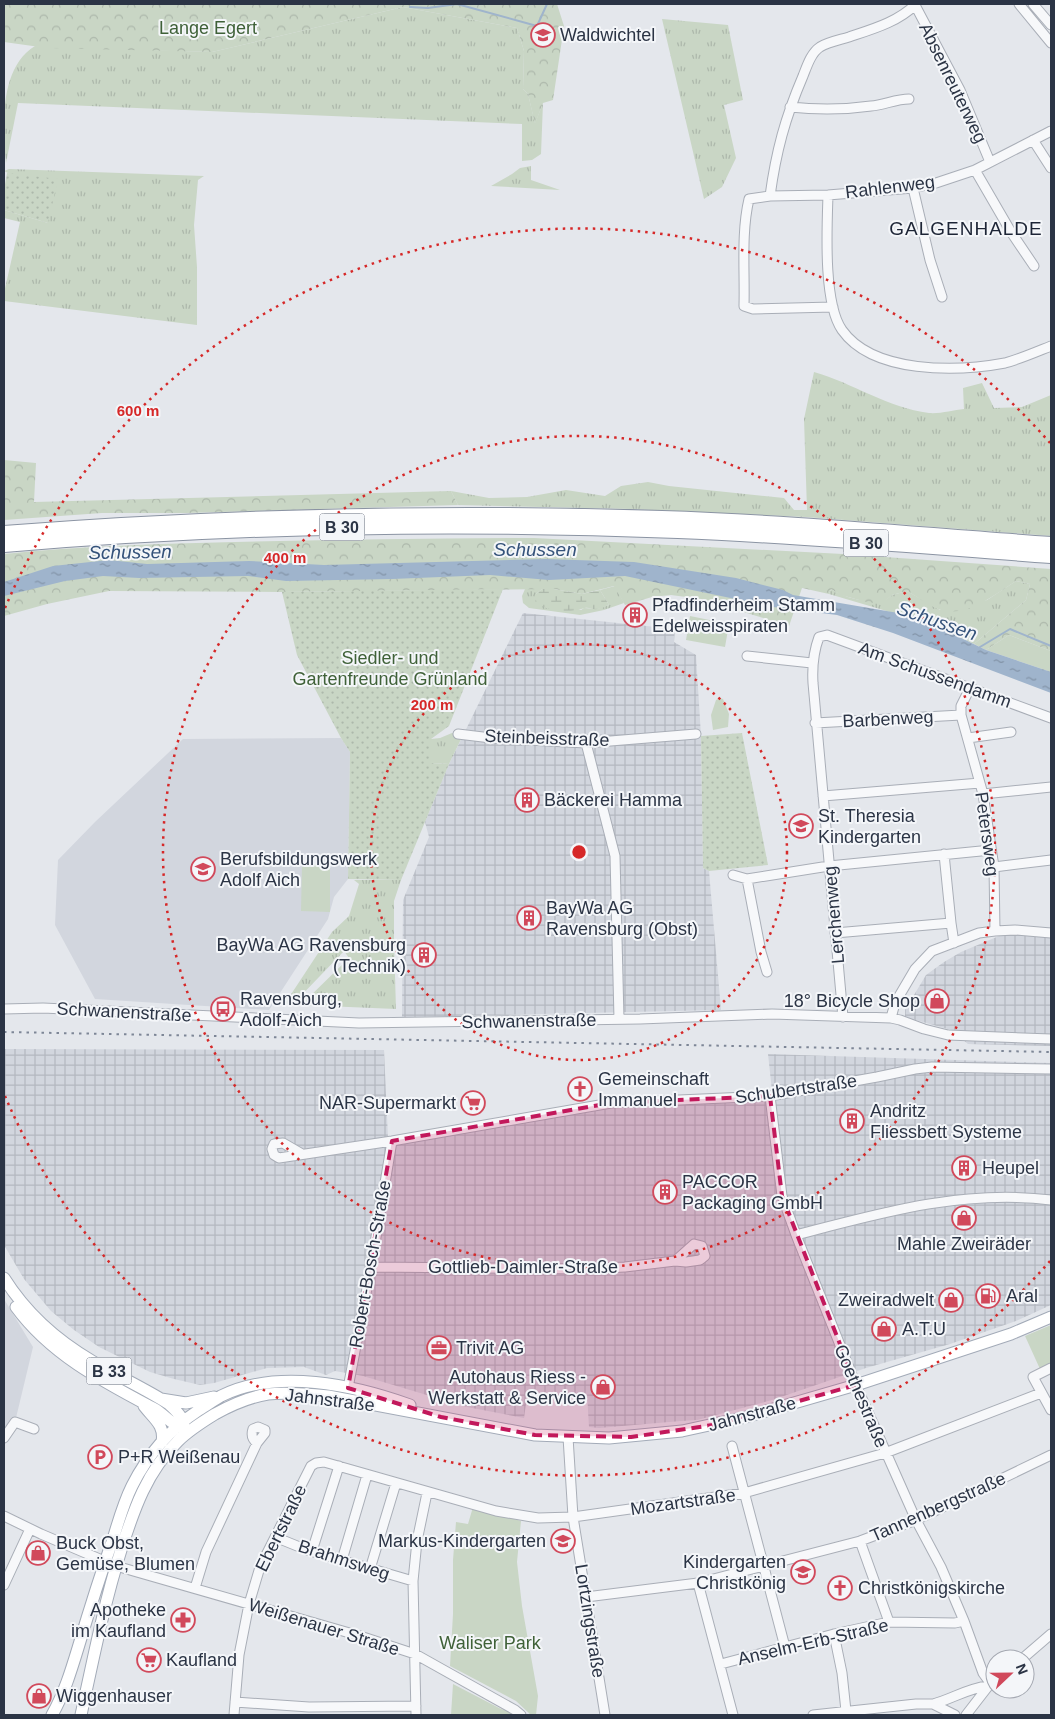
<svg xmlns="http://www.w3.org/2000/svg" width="1055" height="1719" viewBox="0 0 1055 1719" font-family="Arial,sans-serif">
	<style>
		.built { fill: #d2d6de }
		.industrial { fill: url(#industrial-grid) }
		.grass { fill: url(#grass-tufts) }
		.forest { fill: url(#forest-crowns) }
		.wetland { fill: url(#wetland-marsh) }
		.park { fill: #c9d6c5 }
		.garden { fill: url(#garden-dots) }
		.water { fill: url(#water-ripples) }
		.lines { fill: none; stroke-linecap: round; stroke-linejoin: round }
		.stream { stroke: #9fb4cc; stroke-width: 2 }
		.minor-casing { stroke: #a9aeb7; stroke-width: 11 }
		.major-casing { stroke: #a3abb8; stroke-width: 13 }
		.highway-casing { stroke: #8b94a3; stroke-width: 16 }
		.minor { stroke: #f7f8fa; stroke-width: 9 }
		.major { stroke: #fff; stroke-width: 11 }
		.highway { stroke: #fff; stroke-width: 14 }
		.rail { stroke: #7d8696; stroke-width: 2; stroke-dasharray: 2.5 5; stroke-linecap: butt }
		.marked { fill: #c2185b; fill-opacity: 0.2; stroke: #c2185b; stroke-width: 4; stroke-dasharray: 10 6; stroke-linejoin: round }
		.ring { fill: none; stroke: #d62828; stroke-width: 2.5; stroke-dasharray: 2.5 5 }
		.labels { text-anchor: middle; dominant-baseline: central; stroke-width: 4; stroke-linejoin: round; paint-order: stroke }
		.shield { fill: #f4f6f9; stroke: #676e7b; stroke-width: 1 }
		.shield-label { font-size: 16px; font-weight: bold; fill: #2b3445 }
		.park-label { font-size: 18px; fill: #3f6138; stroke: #f4f6f9 }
		.poi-label { font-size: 18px; fill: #2b3445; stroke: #f4f6f9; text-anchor: start }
		.street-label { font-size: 18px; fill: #2b3445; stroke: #f4f6f9 }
		.neighbourhood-label { font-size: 19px; letter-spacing: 1px; fill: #1d2536; stroke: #f4f6f9 }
		.water-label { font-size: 19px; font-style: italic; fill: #34527a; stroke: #f4f6f9 }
		.centre { fill: #d62828; stroke: #f4f6f9; stroke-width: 2.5 }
		.ring-label { font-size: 15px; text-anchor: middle; font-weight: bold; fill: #d62828; stroke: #f4f6f9; stroke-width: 4; stroke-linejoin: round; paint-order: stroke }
	</style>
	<defs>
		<pattern id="industrial-grid" width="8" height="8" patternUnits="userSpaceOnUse" patternTransform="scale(1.25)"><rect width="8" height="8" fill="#d2d6de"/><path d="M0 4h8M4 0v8" fill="none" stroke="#b4b8c0"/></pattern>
		<pattern id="grass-tufts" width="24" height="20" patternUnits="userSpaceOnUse" patternTransform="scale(1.25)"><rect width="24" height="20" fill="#c9d6c5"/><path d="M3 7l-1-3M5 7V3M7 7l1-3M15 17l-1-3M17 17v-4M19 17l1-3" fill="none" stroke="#adb8ab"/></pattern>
		<pattern id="forest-crowns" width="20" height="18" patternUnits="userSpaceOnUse" patternTransform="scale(1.25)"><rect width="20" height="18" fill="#c9d6c5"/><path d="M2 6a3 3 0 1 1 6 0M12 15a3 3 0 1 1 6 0" fill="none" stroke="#adb8ab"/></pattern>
		<pattern id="wetland-marsh" width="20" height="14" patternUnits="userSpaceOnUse" patternTransform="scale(1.25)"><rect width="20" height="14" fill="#c9d6c5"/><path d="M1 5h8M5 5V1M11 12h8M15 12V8" fill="none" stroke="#adb8ab"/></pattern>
		<pattern id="garden-dots" width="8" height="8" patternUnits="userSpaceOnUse" patternTransform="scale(1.25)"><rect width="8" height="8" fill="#c9d6c5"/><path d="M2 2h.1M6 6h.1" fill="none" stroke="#adb8ab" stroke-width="1.8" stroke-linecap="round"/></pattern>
		<pattern id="water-ripples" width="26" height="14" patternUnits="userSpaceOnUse" patternTransform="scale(1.25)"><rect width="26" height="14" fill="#9fb4cc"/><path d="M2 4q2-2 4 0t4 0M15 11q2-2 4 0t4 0" fill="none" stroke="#8293a7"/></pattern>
	</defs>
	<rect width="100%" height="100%" fill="#e4e7ec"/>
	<path class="built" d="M 341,738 L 350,752 L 348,879 L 334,897 L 328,919 L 269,1010 L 95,999 L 55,925 L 58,860 L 95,822 L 183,739 Z
		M 4,1299 L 33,1347 L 15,1422 L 4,1438 Z"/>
	<path class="industrial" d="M 523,613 L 675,629 L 674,642 L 696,655 L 701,736 L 703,868 L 709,871 L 721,1010 L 402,1017 L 403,900 L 429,837 L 425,822 L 449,764 Z
		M 1011,933 L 1051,937 L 1051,1046 L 968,1044 L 951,1030 L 905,1017 L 905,1010 L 926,975 L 944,962 L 961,952 L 999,936 Z
		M 4,1049 L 384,1050 L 388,1138 L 498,1119 L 772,1091 L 768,1054 L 1051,1063 L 1051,1305 L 1016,1321 L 950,1344 L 866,1368 L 772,1400 L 697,1420 L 681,1421 L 599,1428 L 589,1427 L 587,1394 L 570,1395 L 570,1400 L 527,1397 L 524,1418 L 467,1407 L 363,1376 L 335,1371 L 326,1375 L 304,1367 L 267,1368 L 214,1383 L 200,1385 L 174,1379 L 150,1372 L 99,1347 L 74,1330 L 51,1311 L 24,1279 L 4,1245 Z"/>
	<path class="grass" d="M 403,7 L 517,28 L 524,51 L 523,89 L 528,94 L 535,123 L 543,103 L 541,154 L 532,160 L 522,161 L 522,124 L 18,103 L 6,163 C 2,125 0,67 35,46 L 212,52 Z
		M 662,19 L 728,25 L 743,100 L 724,105 L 736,158 L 722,187 L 704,199 Z
		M 531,166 L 531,180 L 560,190 L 491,186 L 512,174 L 520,168 Z
		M 9,169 L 204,176 L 198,180 L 194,225 L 197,267 L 197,325 L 4,301 L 4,293 L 20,222 L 4,218 L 4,210 L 48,223 L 8,173 L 4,171 Z
		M 814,372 C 853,383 888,408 929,413 C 940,414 953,410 964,409 L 963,388 L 982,383 L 994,408 L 1022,407 L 1051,395 L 1051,536 L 806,517 L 630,509 L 458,505 L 451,491 L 489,498 L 527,497 L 566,490 L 605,496 L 621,486 L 648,482 L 669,486 L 784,498 L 794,510 L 807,510 L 804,419 Z
		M 1016,581 L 1030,584 L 1026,600 L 974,644 L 934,625 L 829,594 L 831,589 C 850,600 863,601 884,601 L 892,595 L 907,591 L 940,610 L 987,600 Z
		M 615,586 L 624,603 L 604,610 L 580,615 L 529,608 L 523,603 L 522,596 L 525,589 L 542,589 L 536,594 L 581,610 L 584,608 L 597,609 L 609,605 L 600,590 Z
		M 452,733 L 462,737 L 449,764 L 431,763 L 431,739 L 440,738 Z
		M 354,880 L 401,880 L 394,901 L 394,943 L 396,1009 L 301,1005 L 349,958 L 344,951 L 295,1002 L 284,1005 L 332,932 L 349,916 L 359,884 Z"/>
	<path class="forest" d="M 4,4 L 557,4 L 564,26 L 553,100 L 543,103 L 535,124 L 528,94 L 523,89 L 524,51 L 517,28 L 403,7 L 212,52 L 47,48 L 4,42 Z
		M 4,460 L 36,463 L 34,502 L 451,491 L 458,505 L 186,513 L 102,513 L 4,520 Z
		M 534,538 L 843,554 L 1051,569 L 1051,651 L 1009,635 L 986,650 L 974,644 L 1026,600 L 1030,584 L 1016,581 C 996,594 966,618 941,610 C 930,607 918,597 907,591 L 892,595 L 885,601 L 870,603 L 841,595 L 831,589 L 829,594 L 802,588 L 789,626 L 701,599 L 671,595 L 652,597 L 625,605 L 614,586 L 582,594 L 554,589 L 282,592 L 109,591 L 47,604 L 4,616 L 4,554 C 80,546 158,544 235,542 C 335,540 434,538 534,538 Z"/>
	<path class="wetland" d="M 542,589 L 554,589 L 582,594 L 600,590 L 609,605 C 606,606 601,609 597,609 C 593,610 589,607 585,608 C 569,613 548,613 535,601 L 536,594 Z"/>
	<path class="park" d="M 690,616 L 729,624 L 725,647 L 686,640 Z
		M 1009,635 L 1051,651 L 1051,672 L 986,650 Z
		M 720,698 L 723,699 L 729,714 L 728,727 L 713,730 L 711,715 L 716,700 Z
		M 302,864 L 330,864 L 330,912 L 301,911 Z
		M 1051,1325 L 1051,1364 L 1040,1369 L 1025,1336 Z
		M 473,1507 L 521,1521 L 517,1562 L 522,1606 L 538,1696 L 536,1715 L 531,1715 L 516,1701 L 450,1666 L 453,1614 L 453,1560 L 456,1522 L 468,1524 Z
		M 453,1684 L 501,1709 L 510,1712 L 513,1715 L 451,1715 Z"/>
	<path class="garden" d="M 7,173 L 58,179 L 48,223 L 4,210 L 4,190 Z
		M 503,589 L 449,726 L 431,739 L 431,763 L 449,764 L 401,880 L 348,879 L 350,752 L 341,738 L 297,655 L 282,592 Z
		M 742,733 L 768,865 L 709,871 L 703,868 L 701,736 Z"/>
	<path class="water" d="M 546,559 L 634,562 L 736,578 L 783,590 L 793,595 L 910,615 L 920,618 L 986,650 L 1051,672 L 1051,693 L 893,633 L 837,615 L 773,607 L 625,576 L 549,580 L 490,575 L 392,579 L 286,581 L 248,576 L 139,578 L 103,576 L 65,581 L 4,596 L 4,582 L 53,566 L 109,560 L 147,564 L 249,561 L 324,565 Z"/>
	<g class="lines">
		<path class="stream" d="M 410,7 L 428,8 L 457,4 L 537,26 L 547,4
			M 980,647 L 1010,629 L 1051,646"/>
		<g class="minor-casing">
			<path id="minor" d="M 1019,4 L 1051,43
				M 1033,4 L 1051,25
				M 915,5 L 960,90 L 990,162
				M 790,107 C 817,110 843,110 871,106 C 884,105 896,99 909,99
				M 1033,140 L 1051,168
				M 975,170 L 1011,232 L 1034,266
				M 913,188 L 930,260 L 942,297
				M 828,195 C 827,227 823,303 842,330 C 873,374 957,372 1005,363 C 1020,359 1036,352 1051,346
				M 770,196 C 776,152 785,118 803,76 C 807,66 811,53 820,47 C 828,42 839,40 849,37 C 873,29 898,22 916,4
				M 833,307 L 753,309 L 744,306 C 745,271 741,233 749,199 L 770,196 L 828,195 L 913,188 L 936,183 L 975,170 L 1051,131
				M 747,656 L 812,663
				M 970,688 L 961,706 L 961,715 L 983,794 L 994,867 L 995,931
				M 815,723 L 961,715
				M 458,734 L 491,738 L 586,743 L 696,734
				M 968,738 L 1011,732
				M 586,743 L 615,856 L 619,1019
				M 983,794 L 1051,787
				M 823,796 L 980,783
				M 944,854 L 951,923
				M 994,867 L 1051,860
				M 733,875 L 747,879 L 829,866 L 991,850
				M 747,879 L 761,952 L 767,972
				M 835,933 L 951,923 L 954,943
				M 4,1009 L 43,1008 L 359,1023 L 640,1019 L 772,1014 L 891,1018 L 900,1020 L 924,1029 L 948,1035 L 1051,1039
				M 843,1017 L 813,683 C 812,666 813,653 819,637 L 827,635 L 1051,718
				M 891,1018 L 895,1003 L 915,969 L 932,951 L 979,933 L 995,931 L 1015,930 L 1051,933
				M 770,1096 L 782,1196 L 796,1235 L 856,1385 L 916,1520 L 941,1567 L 964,1621 L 983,1673 L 991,1684
				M 302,1154 L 283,1143 L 274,1144 L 272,1149 L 274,1155 L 279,1158 L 392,1141 L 611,1103 L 770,1096 L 877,1077 L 915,1069 L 932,1067 L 1051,1069
				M 796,1235 C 880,1213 963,1189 1051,1200
				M 371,1267 L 582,1269 L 625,1267 L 675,1261 L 686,1262 L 700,1260 L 705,1256 L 702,1246 L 694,1244 L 675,1261
				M 1051,1368 L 1033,1377 L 1051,1410
				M 348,1388 L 371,1267 L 392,1141
				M 568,1437 L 573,1517 L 605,1715
				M 4,1438 L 15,1422 L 34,1429
				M 732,1446 L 785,1647
				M 4,1516 L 41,1534 L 116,1566 L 360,1636 L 415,1654 L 515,1710 L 521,1715
				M 275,1537 L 307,1550 L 413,1581
				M 860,1541 L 889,1622
				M 312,1551 L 339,1466
				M 342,1560 L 367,1475
				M 370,1569 L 396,1483
				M 698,1583 L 733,1715
				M 4,1585 L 30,1529
				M 195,1588 L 206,1552 L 257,1443 L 265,1433 L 265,1430 L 258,1427 L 253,1429 C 251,1435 252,1439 257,1443
				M 586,1597 L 698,1583 L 860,1541 L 916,1520 L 1051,1455
				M 834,1634 L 842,1673 L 846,1711
				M 1022,1659 L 1051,1634
				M 721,1664 L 834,1634 L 889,1622 L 955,1623 L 964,1621
				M 235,1702 L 309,1707 L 416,1706
				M 933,1704 C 952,1699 968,1688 988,1686
				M 234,1715 L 239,1655 L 249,1604 L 260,1567 L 311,1466 L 316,1463 L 324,1462 L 496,1511 L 538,1518 L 573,1517 L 744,1493 L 885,1453 L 1041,1393
				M 416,1715 L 413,1581 L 417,1541 L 427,1493
				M 813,1715 L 916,1704 L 933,1704 L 955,1715
				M 966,1715 L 990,1684"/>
		</g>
		<g class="major-casing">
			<path id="major" d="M 4,1278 C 26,1313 56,1340 92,1361 C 117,1376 144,1388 169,1404 C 176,1411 184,1417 184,1428
				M 16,1307 C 51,1355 104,1382 155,1409 C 165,1415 171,1425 183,1428
				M 161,1399 L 186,1403 L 214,1397
				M 144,1406 C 154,1419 165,1425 162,1442
				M 52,1715 C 64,1694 71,1671 78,1648 C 89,1611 101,1573 114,1536 C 119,1519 124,1502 132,1486 C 147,1456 170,1429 199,1410 C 206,1406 214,1400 221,1396 C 277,1368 354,1385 410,1405
				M 81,1715 C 93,1660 104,1604 121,1550 C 134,1509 147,1471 178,1441 C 189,1430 202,1422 215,1414 C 231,1405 250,1397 268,1394 C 288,1392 308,1394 328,1396 L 535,1435 L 609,1438 L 682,1431 L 746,1417 L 856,1385 L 1011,1334 L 1051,1317"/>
		</g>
		<g class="highway-casing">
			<path id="highway" d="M 4,533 C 223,516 442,511 662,518 C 792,522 922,535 1051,544
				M 4,545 C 228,526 453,522 678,531 C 802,536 927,547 1051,556"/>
		</g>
		<use href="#minor" class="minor"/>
		<use href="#major" class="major"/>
		<use href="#highway" class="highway"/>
		<path class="rail" d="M 4,1032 L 1051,1052"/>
	</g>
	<path class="marked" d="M 770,1096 L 782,1196 L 856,1385 L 713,1425 L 631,1437 L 535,1435 L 441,1417 L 348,1388 L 392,1141 L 611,1103 Z"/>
	<g class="ring">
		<circle cx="579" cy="852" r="208"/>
		<circle cx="579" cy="852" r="416"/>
		<path d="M1050 1261A624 624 0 0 1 5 1096M5 608A624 624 0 0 1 1050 443"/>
	</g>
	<defs>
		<g id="school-ring" transform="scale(1.25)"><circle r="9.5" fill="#f4f6f9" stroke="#d1495b" stroke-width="1.5"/><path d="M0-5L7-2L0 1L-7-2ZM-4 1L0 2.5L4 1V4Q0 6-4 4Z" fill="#d1495b"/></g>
		<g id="building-ring" transform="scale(1.25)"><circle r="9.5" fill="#f4f6f9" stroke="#d1495b" stroke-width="1.5"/><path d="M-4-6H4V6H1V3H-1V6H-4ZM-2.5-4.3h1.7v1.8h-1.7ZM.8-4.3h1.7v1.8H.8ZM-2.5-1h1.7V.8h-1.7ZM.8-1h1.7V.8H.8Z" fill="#d1495b"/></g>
		<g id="shop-ring" transform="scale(1.25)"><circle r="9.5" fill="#f4f6f9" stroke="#d1495b" stroke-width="1.5"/><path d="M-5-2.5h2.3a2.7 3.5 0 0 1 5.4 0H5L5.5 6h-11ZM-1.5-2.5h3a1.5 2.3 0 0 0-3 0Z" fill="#d1495b"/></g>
		<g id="bus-ring" transform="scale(1.25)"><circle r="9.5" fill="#f4f6f9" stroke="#d1495b" stroke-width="1.5"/><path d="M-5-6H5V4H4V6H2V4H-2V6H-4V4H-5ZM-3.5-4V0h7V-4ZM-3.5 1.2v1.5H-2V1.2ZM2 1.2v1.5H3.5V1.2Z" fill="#d1495b"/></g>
		<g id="church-ring" transform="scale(1.25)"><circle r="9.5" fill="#f4f6f9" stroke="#d1495b" stroke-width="1.5"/><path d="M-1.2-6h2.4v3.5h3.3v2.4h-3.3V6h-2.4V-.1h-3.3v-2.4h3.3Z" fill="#d1495b"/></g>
		<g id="supermarket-ring" transform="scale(1.25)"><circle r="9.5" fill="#f4f6f9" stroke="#d1495b" stroke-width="1.5"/><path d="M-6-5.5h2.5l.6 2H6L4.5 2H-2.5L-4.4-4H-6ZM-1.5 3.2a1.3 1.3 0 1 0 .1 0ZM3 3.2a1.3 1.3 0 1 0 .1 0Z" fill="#d1495b"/></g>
		<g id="fuel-ring" transform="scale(1.25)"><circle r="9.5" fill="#f4f6f9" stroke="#d1495b" stroke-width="1.5"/><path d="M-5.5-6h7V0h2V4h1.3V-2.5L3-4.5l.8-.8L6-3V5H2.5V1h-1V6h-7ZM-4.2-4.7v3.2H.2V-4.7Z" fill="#d1495b"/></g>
		<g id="office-ring" transform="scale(1.25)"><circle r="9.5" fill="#f4f6f9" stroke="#d1495b" stroke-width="1.5"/><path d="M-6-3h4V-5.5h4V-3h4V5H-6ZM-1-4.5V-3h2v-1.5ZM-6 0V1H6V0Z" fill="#d1495b"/></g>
		<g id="parking-ring" transform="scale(1.25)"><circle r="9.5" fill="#f4f6f9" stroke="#d1495b" stroke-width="1.5"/><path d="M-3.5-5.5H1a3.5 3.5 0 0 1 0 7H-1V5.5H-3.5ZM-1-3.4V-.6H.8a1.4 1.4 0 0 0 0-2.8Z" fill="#d1495b"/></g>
		<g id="pharmacy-ring" transform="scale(1.25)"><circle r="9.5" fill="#f4f6f9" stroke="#d1495b" stroke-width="1.5"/><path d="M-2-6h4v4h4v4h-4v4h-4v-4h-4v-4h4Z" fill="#d1495b"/></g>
	</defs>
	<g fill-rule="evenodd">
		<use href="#school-ring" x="543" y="35"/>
		<use href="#building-ring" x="635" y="615"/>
		<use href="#building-ring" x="527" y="800"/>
		<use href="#school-ring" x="801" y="826"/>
		<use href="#school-ring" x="203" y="869"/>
		<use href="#building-ring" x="529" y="918"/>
		<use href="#building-ring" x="424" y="955"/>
		<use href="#shop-ring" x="937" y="1001"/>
		<use href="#bus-ring" x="223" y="1009"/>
		<use href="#church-ring" x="580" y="1089"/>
		<use href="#supermarket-ring" x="473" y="1103"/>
		<use href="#building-ring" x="852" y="1121"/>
		<use href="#building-ring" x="964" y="1168"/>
		<use href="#building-ring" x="665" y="1192"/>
		<use href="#shop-ring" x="964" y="1218"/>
		<use href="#fuel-ring" x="988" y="1296"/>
		<use href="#shop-ring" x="951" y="1300"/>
		<use href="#shop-ring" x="884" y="1329"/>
		<use href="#office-ring" x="439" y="1348"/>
		<use href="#shop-ring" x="603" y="1387"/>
		<use href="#parking-ring" x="100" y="1457"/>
		<use href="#school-ring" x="563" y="1541"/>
		<use href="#shop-ring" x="38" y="1553"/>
		<use href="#school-ring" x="803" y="1572"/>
		<use href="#church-ring" x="840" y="1588"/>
		<use href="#pharmacy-ring" x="183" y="1620"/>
		<use href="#supermarket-ring" x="149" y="1660"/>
		<use href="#shop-ring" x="39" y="1696"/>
	</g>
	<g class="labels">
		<g class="shield">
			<rect x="319.5" y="513.5" width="45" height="27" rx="4"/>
			<rect x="843.5" y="529.5" width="45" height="27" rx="4"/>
			<rect x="86.5" y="1357.5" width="45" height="27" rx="4"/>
		</g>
		<g class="shield-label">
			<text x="342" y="527">B 30</text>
			<text x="866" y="543">B 30</text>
			<text x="109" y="1371">B 33</text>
		</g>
		<g class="park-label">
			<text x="208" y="28">Lange Egert</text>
			<text x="390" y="658">Siedler- und<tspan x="390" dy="21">Gartenfreunde Grünland</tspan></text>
			<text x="490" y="1643">Waliser Park</text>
		</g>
		<g class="poi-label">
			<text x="560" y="35">Waldwichtel</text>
			<text x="652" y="605">Pfadfinderheim Stamm<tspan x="652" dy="21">Edelweisspiraten</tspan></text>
			<text x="544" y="800">Bäckerei Hamma</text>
			<text x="818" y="816">St. Theresia<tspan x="818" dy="21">Kindergarten</tspan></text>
			<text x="220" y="859">Berufsbildungswerk<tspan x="220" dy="21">Adolf Aich</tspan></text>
			<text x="546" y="908">BayWa AG<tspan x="546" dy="21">Ravensburg (Obst)</tspan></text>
			<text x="406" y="945" text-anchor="end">BayWa AG Ravensburg<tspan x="406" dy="21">(Technik)</tspan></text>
			<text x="240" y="999">Ravensburg,<tspan x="240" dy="21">Adolf-Aich</tspan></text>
			<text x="920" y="1001" text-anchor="end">18° Bicycle Shop</text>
			<text x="598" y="1079">Gemeinschaft<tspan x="598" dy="21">Immanuel</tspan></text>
			<text x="456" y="1103" text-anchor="end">NAR-Supermarkt</text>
			<text x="870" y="1111">Andritz<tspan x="870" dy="21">Fliessbett Systeme</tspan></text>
			<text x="982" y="1168">Heupel</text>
			<text x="682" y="1182">PACCOR<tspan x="682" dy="21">Packaging GmbH</tspan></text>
			<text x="964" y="1244" text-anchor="middle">Mahle Zweiräder</text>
			<text x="1006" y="1296">Aral</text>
			<text x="934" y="1300" text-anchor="end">Zweiradwelt</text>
			<text x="902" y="1329">A.T.U</text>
			<text x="456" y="1348">Trivit AG</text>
			<text x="586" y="1377" text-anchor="end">Autohaus Riess -<tspan x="586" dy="21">Werkstatt &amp; Service</tspan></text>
			<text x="118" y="1457">P+R Weißenau</text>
			<text x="546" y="1541" text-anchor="end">Markus-Kindergarten</text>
			<text x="56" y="1543">Buck Obst,<tspan x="56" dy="21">Gemüse, Blumen</tspan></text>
			<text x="786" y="1562" text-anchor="end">Kindergarten<tspan x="786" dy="21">Christkönig</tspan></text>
			<text x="858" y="1588">Christkönigskirche</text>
			<text x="166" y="1610" text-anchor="end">Apotheke<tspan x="166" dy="21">im Kaufland</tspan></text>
			<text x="166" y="1660">Kaufland</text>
			<text x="56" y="1696">Wiggenhauser</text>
		</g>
		<g class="street-label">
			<text transform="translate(953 83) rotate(64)">Absenreuterweg</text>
			<text transform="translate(890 187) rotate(-7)">Rahlenweg</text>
			<text transform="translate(935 675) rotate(20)">Am Schussendamm</text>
			<text transform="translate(888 719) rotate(-3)">Barbenweg</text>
			<text transform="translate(547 738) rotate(2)">Steinbeisstraße</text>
			<text transform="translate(987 834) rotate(82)">Petersweg</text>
			<text transform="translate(834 915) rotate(-95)">Lerchenweg</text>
			<text transform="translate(124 1012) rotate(3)">Schwanenstraße</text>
			<text transform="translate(529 1021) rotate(-1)">Schwanenstraße</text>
			<text transform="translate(796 1089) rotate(-8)">Schubertstraße</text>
			<text transform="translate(370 1264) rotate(-80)">Robert-Bosch-Straße</text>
			<text x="523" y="1267">Gottlieb-Daimler-Straße</text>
			<text transform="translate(861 1396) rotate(67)">Goethestraße</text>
			<text transform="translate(330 1400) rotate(7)">Jahnstraße</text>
			<text transform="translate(752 1414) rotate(-15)">Jahnstraße</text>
			<text transform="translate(683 1502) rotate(-8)">Mozartstraße</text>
			<text transform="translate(938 1507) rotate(-24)">Tannenbergstraße</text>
			<text transform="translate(281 1528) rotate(-64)">Ebertstraße</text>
			<text transform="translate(344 1560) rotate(18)">Brahmsweg</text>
			<text transform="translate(590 1621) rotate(81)">Lortzingstraße</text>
			<text transform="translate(324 1627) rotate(17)">Weißenauer Straße</text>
			<text transform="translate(813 1642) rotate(-13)">Anselm-Erb-Straße</text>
		</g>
		<g class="neighbourhood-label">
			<text x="966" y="228">GALGENHALDE</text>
		</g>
		<g class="water-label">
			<text x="535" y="549">Schussen</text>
			<text transform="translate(130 552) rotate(-1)">Schussen</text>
			<text transform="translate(937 621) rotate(19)">Schussen</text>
		</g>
	</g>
	<circle cx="579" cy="852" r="8" class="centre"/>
	<g class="ring-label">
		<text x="138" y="416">600 m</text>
		<text x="285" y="563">400 m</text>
		<text x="432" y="710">200 m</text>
	</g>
	<rect width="1055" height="1719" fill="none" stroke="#2b3445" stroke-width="10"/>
	<g transform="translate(1010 1674) rotate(68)"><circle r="24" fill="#f4f6f9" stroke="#a4a8b1"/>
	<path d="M0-4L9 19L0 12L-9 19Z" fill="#d1495b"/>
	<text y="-8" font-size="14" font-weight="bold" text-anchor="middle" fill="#2b3445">N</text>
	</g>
</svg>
